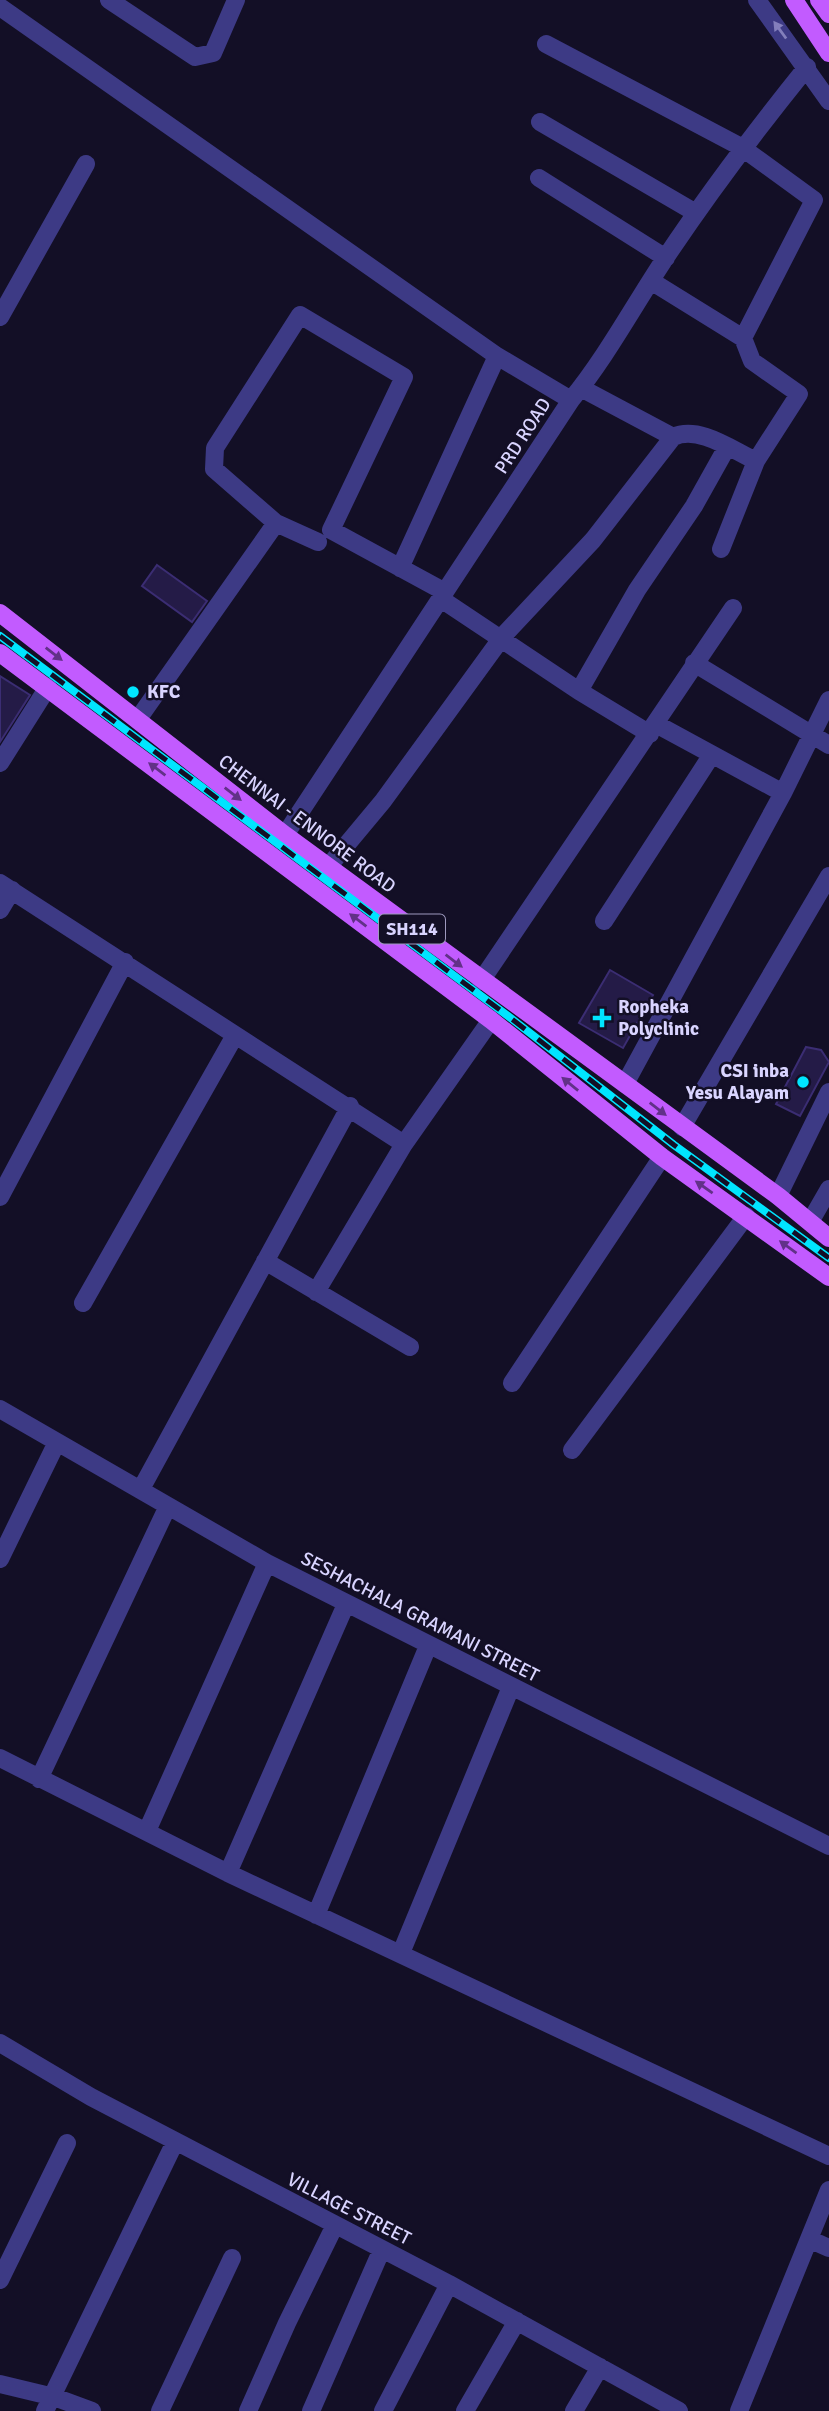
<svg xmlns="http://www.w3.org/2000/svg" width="829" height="2411" viewBox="0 0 829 2411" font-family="Signika,sans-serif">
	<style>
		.building { fill: #241b47; stroke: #3b2d73; stroke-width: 2 }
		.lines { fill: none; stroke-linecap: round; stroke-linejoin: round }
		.minor { stroke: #3d3a85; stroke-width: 18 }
		.major { stroke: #c25bff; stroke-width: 18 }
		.rail-casing { stroke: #00e5ff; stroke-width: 8 }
		.rail { stroke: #130f26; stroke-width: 5; stroke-dasharray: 16; stroke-linecap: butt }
		.oneway { fill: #837fbc }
		.oneway2 { fill: #623188 }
		.poi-dot { fill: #00e5ff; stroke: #130f26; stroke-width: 2.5 }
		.labels { text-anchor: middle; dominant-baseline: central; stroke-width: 5; stroke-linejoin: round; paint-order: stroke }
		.shield { fill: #130f26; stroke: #9e99be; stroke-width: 2 }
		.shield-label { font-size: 18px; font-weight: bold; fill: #d9d4ff }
		.street-label { font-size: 19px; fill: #d9d4ff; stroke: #130f26 }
		.poi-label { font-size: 19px; font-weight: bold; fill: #d9d4ff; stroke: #130f26; text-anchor: start }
	</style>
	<rect width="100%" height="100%" fill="#130f26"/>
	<path class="building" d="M 157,565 L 207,601 L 192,622 L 142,586 Z
		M 0,676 L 30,695 L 0,742 Z
		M 610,970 L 653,995 L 623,1048 L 579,1023 Z
		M 806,1047 L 821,1050 L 829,1062 L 800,1116 L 776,1104 Z"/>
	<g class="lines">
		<path class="minor" d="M 109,0 L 195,57 L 213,53 L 236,0
			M 757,0 L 829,101
			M 0,7 L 497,356 L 571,400
			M 546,44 L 741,147 L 814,200 L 743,338
			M 540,122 L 696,213
			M 539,178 L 666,258
			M 651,281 L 743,338 L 752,361 L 799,394 L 756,461 L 721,549
			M 0,317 L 86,164
			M 581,388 L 673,437
			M 318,542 L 276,523 L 214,469 L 215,448 L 300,315 L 404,377 L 331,530 L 445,592
			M 400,568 L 497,356
			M 441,599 L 579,691 L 650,734
			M 694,663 L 829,745
			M 579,691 L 637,590 L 694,506 L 727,447
			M 138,719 L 276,523
			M 656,724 L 783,793
			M 0,763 L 48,687
			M 285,835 L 571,400 C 607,356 634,305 666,257 C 710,191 757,129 807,67
			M 328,867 L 383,801 L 503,636 L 593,540 L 673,437 C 699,425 732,450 756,461
			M 0,883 L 404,1144 L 491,1020
			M 0,910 L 12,890
			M 604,921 L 711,756
			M 481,981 L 733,608
			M 625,1084 L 783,793 L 829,700
			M 682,1127 L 829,876
			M 778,1196 L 829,1092
			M 0,1197 L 125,962
			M 810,1222 L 829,1189
			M 265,1261 L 410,1347
			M 316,1292 L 404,1144
			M 83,1303 L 234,1037
			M 512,1383 L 662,1157
			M 0,1409 L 267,1563 L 829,1846
			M 572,1450 L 746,1216
			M 141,1489 L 350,1106
			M 0,1559 L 57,1442
			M 0,1758 L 228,1873 L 829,2156
			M 39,1779 L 167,1508
			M 147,1831 L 267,1563
			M 228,1873 L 346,1604
			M 316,1915 L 428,1646
			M 401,1953 L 511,1687
			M 0,2043 L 91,2097 L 449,2284 L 679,2411
			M 811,2240 L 829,2248
			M 0,2280 L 67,2143
			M 0,2384 L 54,2397 L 92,2411
			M 45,2411 L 175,2142
			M 160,2411 L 232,2258
			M 248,2411 L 287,2323 L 335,2225
			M 311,2411 L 382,2249
			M 383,2411 L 449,2284
			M 465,2411 L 517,2321
			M 574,2411 L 600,2367
			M 739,2411 L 829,2190"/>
		<path class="major" d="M 794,0 L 829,53
			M 819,0 L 829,14
			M 0,613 L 285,835 L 778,1196 L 829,1238
			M 0,653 L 491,1020 L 662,1157 L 829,1277"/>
		<g class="rail-casing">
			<path id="rail" d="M 0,636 L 508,1016 L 674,1145 L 829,1258"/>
		</g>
		<use href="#rail" class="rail"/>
	</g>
	<defs><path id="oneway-solid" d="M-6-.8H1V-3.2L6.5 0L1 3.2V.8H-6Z" transform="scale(1.75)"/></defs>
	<use class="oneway" href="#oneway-solid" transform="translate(780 30) rotate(-126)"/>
	<g class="oneway2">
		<use href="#oneway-solid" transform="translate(54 654) rotate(38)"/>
		<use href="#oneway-solid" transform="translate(157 769) rotate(-143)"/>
		<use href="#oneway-solid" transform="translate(233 794) rotate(38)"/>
		<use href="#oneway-solid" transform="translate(358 920) rotate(-143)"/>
		<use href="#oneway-solid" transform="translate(454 961) rotate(37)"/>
		<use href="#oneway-solid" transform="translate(570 1084) rotate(-141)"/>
		<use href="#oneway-solid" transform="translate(658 1109) rotate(38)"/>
		<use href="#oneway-solid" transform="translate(704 1187) rotate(-145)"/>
		<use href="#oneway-solid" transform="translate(788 1247) rotate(-144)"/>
	</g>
	<g class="poi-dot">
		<circle cx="133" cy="692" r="7"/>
		<path d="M598.5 1007.5h7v7h7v7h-7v7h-7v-7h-7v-7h7z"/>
		<circle cx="803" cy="1082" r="7"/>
	</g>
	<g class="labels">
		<rect class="shield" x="379" y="914.5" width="66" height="29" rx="5"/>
		<g class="shield-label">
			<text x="412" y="929">SH114</text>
		</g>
		<g class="street-label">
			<text transform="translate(523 436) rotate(-57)">PRD ROAD</text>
			<text transform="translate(307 824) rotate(37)">CHENNAI - ENNORE ROAD</text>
			<text transform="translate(420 1617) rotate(27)">SESHACHALA GRAMANI STREET</text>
			<text transform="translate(349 2209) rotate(27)">VILLAGE STREET</text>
		</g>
		<g class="poi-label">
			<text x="147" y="692">KFC</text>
			<text x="618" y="1007">Ropheka<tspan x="618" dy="22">Polyclinic</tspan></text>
			<text x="789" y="1071" text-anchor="end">CSI inba<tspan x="789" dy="22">Yesu Alayam</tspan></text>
		</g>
	</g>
</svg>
